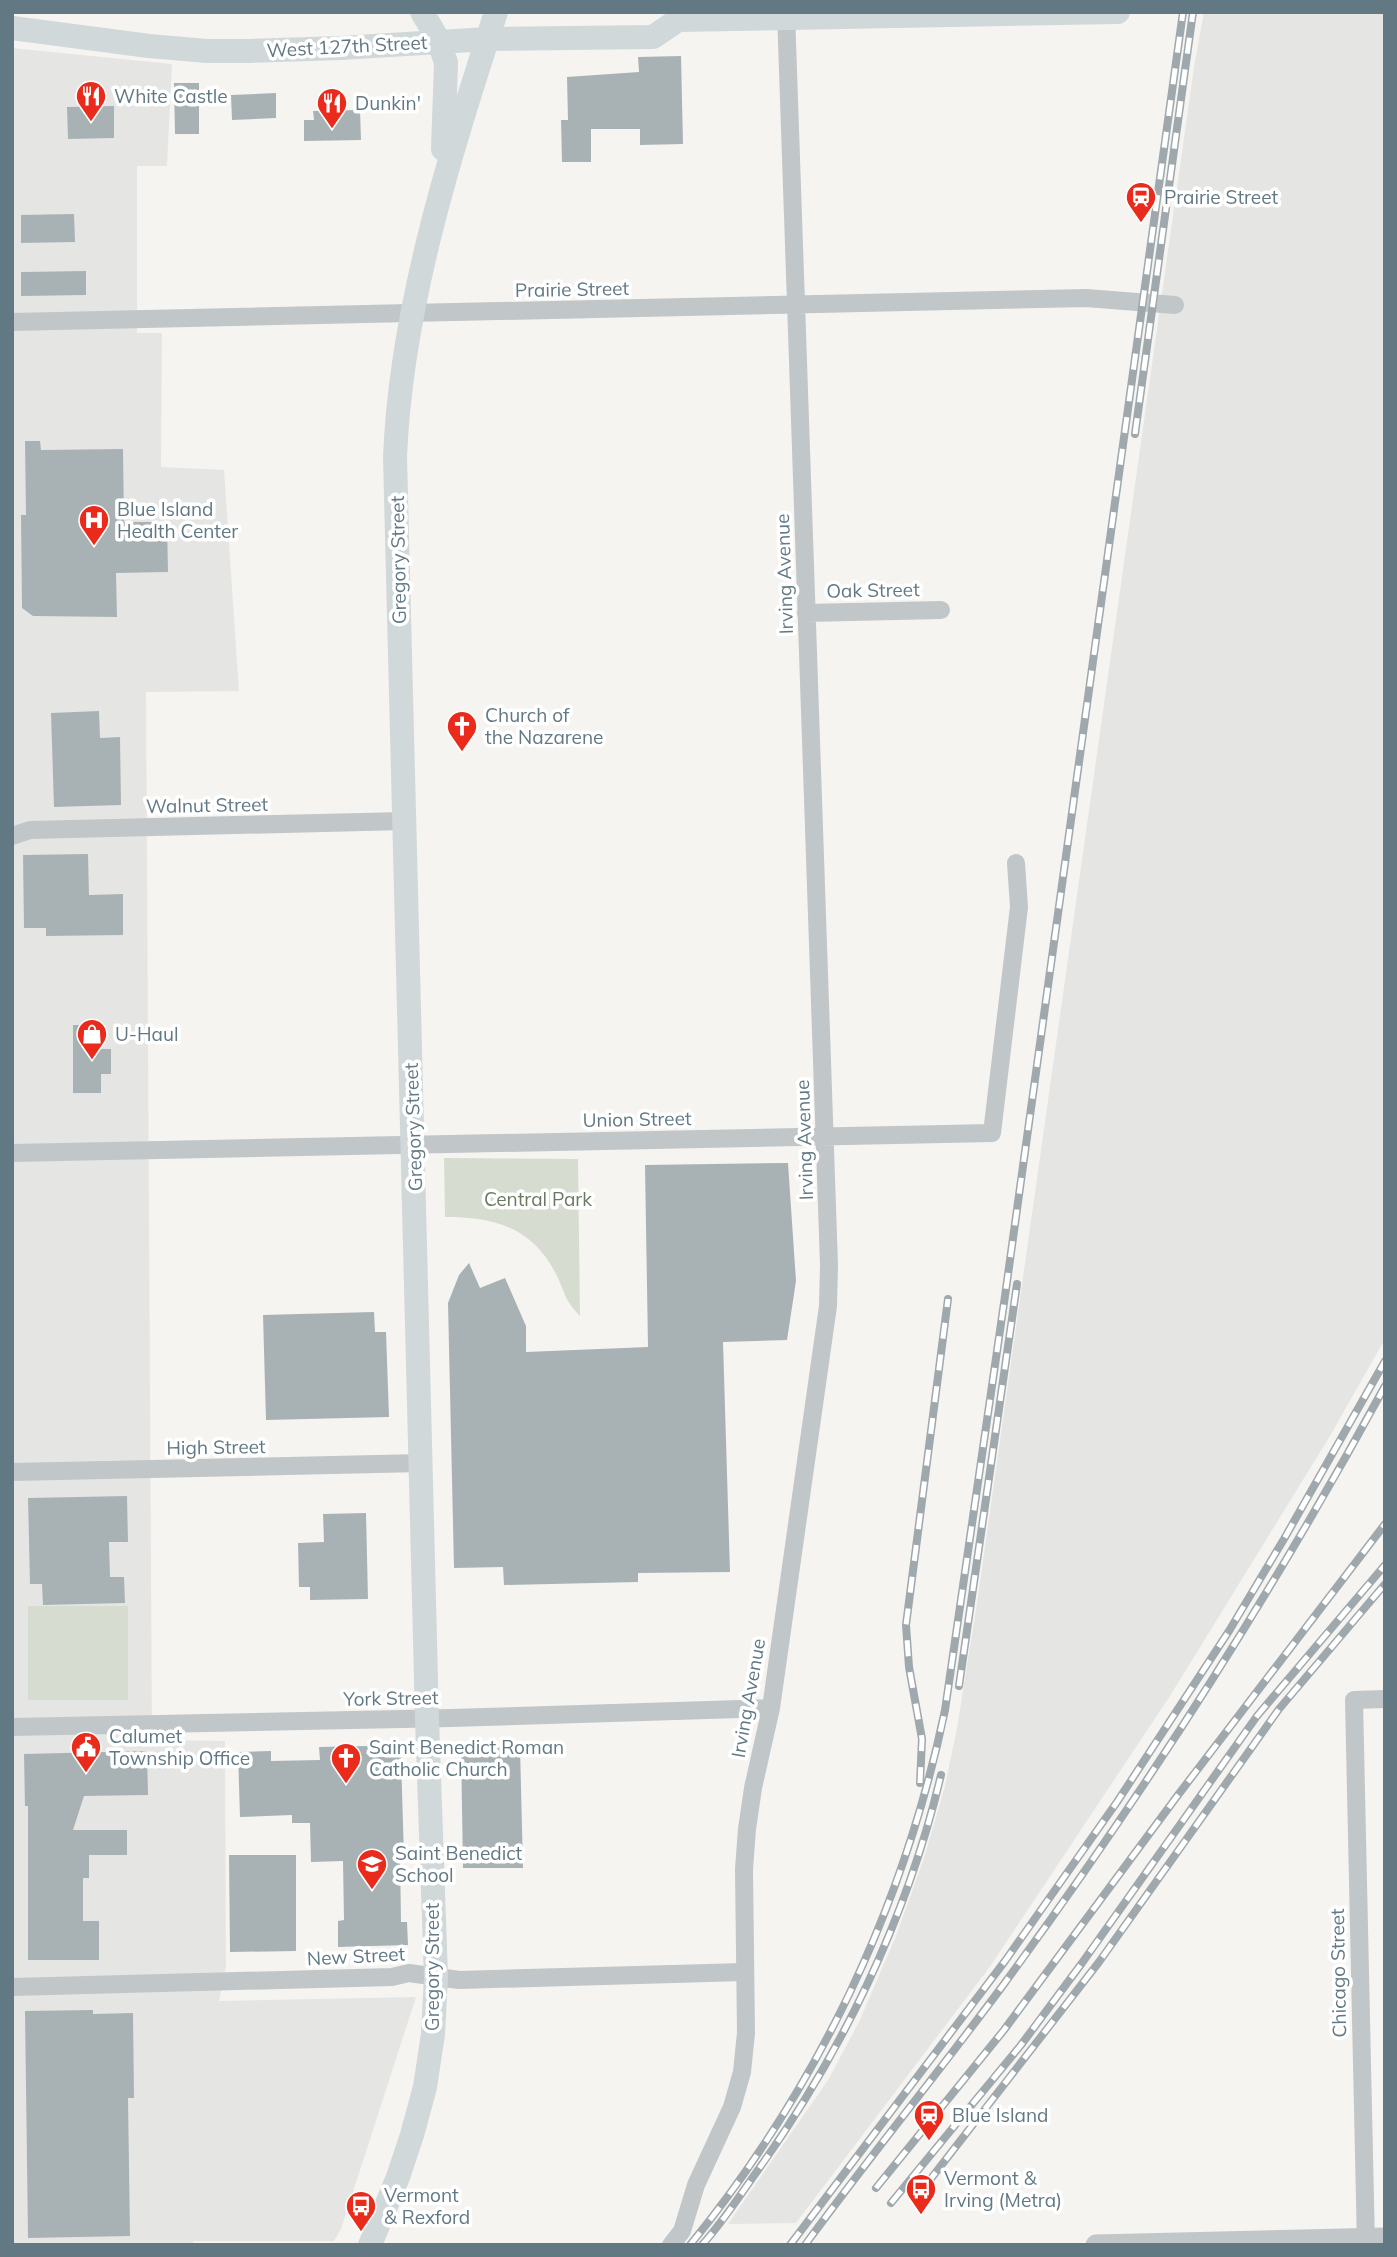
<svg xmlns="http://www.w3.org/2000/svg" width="1397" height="2257" viewBox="0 0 1397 2257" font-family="Mulish,sans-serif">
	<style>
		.built { fill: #e5e6e4 }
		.green { fill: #d7dcd1 }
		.building { fill: #a8b2b5 }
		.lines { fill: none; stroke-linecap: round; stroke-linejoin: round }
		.minor { stroke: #c1c6c8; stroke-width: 18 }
		.tertiary { stroke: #c1c6c8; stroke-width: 21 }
		.secondary { stroke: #d0d8da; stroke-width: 24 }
		.rail-casing { stroke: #9fa8ac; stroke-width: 8 }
		.rail { stroke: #fff; stroke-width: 5; stroke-dasharray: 16; stroke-linecap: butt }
		.labels { text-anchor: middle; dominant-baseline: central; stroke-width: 7; stroke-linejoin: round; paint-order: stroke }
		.street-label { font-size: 19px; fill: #627983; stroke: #fff }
		.poi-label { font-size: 19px; fill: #627983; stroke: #fff; text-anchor: start }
		.park-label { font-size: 19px; fill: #6a7a61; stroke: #fff }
	</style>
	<rect width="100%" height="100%" fill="#f5f4f0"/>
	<path class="built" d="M 1204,12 L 1385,12 L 1385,1339 L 1330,1436 L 1170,1696 L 989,1968 L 796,2223 L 728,2224 L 828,2080 L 859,2022 L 896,1936 L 924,1858 L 945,1786 L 957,1728 L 977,1603 L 1194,67 Z
		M 12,48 L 172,64 L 167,166 L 137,166 L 137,333 L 162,333 L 161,467 L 224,470 L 239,691 L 146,692 L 152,1740 L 225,1741 L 226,1967 L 219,2001 L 416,1997 L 341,2229 L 334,2241 L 193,2241 L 193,2245 L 12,2245 Z"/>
	<path class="green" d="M 444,1158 L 578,1159 L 580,1316 C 563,1298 566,1294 556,1274 C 532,1227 494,1217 445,1217 Z
		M 28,1606 L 128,1606 L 128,1700 L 28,1700 Z"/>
	<path class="building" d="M 681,56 L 683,144 L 640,145 L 640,129 L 591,129 L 591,162 L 562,162 L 561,120 L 568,120 L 567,77 L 639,72 L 638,57 Z
		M 174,83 L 199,83 L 199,134 L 175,134 Z
		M 276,93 L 276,118 L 232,120 L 231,95 Z
		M 114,106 L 114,138 L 68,139 L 67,107 Z
		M 360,110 L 361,140 L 304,141 L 304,120 L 314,120 L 313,111 Z
		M 74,214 L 75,242 L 21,243 L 21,215 Z
		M 86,271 L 86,295 L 21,296 L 21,272 Z
		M 25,441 L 40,441 L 41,450 L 123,449 L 124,522 L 167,522 L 168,572 L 116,573 L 117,617 L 33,616 L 22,608 L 21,515 L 26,515 Z
		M 99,711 L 100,738 L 120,737 L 121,805 L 54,807 L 51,713 Z
		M 88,854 L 89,895 L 123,894 L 123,935 L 46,936 L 46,928 L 24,928 L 23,855 Z
		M 73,1025 L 100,1025 L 100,1049 L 111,1049 L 111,1074 L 101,1074 L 101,1093 L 73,1093 Z
		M 788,1163 L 796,1281 L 787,1340 L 723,1342 L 730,1572 L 638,1573 L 638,1582 L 504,1585 L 503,1567 L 454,1568 L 448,1303 L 459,1275 L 469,1263 L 480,1288 L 505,1278 L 526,1326 L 526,1352 L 648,1347 L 645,1165 Z
		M 374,1312 L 375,1332 L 386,1332 L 389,1417 L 266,1420 L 263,1315 Z
		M 127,1496 L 128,1542 L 109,1542 L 110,1577 L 124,1577 L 125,1603 L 43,1605 L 42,1584 L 30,1584 L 28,1498 Z
		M 366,1513 L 368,1599 L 310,1600 L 310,1587 L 299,1587 L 298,1543 L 324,1542 L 323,1514 Z
		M 368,1746 L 369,1757 L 401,1757 L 404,1857 L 400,1857 L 401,1922 L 407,1922 L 408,1945 L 338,1947 L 338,1921 L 344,1920 L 343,1861 L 311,1862 L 310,1823 L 292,1823 L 292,1815 L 240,1817 L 238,1752 L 271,1751 L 271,1761 L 320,1760 L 319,1747 Z
		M 483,1746 L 520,1747 L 523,1868 L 463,1868 L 461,1747 Z
		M 147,1751 L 148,1795 L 84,1796 L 73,1830 L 127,1830 L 127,1855 L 89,1855 L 89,1878 L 83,1878 L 83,1921 L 99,1921 L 99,1960 L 28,1960 L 28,1806 L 25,1806 L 24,1754 Z
		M 229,1855 L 296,1855 L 296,1951 L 230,1952 Z
		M 93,2010 L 93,2014 L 133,2013 L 134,2098 L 128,2098 L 130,2236 L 28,2238 L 25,2011 Z"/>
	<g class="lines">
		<path class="minor" d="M 12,322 L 1086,298 L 1175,305
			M 806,613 L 941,610
			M 12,836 L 30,830 L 405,821
			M 12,1153 L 992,1133 L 1019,907 L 1016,863
			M 12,1472 L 422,1463
			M 12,1727 L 451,1718 L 771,1708
			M 12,1987 L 392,1977 L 409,1973 L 459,1980 L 744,1972
			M 671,2245 L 682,2231 L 696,2185 L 732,2107 L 742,2072 L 746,2033 L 744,1869 L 747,1829 L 753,1788 L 771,1708 L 828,1306 L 829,1265 L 786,12
			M 1366,2245 L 1354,1700 L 1385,1699"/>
		<path class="tertiary" d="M 1096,2245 L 1385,2238"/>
		<path class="secondary" d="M 422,12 L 439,41 L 446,63 L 443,149
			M 12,28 L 149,46 L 207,51 L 249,51 L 341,48 L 488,39 L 653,37 L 678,20 L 1118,12
			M 370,2245 L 398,2177 L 412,2135 L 425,2087 L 433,2034 L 436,1977 L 427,1719 L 395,457 C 401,307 450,155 496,12"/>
		<g class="rail-casing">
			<path id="rail" d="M 1135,434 L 1193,12
				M 959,1686 L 1017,1284
				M 920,1783 L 922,1739 L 909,1667 L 906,1625 L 948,1299
				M 926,2185 L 1099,1962 L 1279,1709 L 1385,1584
				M 876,2188 L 1004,2030 L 1178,1795 L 1385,1524
				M 891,2203 L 1021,2045 L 1082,1963 L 1257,1716 L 1385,1565
				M 690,2245 C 817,2089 904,1907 945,1710 L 1005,1296 L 1183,12
				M 702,2245 C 721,2224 737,2200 753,2177 C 840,2057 907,1919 941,1775
				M 790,2245 L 1005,1961 L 1117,1802 L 1229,1631 L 1284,1539 L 1385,1361
				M 805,2245 C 870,2156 939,2072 1004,1984 C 1144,1793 1272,1594 1385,1386"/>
		</g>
		<use href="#rail" class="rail"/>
	</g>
	<defs>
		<g id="restaurant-pin" transform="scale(1.575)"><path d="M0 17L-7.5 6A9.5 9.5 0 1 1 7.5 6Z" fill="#ea2a1b" stroke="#fff"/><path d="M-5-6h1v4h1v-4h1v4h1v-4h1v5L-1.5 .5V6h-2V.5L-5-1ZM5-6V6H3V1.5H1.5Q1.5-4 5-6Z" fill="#fff"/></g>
		<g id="station-pin" transform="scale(1.575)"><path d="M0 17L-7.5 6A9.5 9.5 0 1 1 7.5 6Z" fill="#ea2a1b" stroke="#fff"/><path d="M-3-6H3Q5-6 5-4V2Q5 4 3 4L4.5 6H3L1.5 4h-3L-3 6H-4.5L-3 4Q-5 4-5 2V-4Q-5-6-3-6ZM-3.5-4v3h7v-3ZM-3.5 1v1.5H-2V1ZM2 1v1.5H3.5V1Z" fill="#fff"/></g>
		<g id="hospital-pin" transform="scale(1.575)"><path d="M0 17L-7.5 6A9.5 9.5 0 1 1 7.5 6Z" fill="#ea2a1b" stroke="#fff"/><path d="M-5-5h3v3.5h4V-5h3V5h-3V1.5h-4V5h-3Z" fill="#fff"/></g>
		<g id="church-pin" transform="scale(1.575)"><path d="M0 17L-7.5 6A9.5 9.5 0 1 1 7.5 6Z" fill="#ea2a1b" stroke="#fff"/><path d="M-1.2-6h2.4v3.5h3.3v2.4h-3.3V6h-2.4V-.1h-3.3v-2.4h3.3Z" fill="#fff"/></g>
		<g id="shop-pin" transform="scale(1.575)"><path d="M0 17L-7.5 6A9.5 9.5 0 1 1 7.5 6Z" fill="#ea2a1b" stroke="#fff"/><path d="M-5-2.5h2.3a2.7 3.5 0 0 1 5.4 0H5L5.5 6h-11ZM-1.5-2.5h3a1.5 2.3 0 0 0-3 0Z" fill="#fff"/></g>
		<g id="civic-pin" transform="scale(1.575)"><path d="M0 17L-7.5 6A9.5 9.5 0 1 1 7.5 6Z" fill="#ea2a1b" stroke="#fff"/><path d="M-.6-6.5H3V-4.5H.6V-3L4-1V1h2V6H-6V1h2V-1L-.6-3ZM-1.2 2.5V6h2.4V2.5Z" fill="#fff"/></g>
		<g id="school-pin" transform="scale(1.575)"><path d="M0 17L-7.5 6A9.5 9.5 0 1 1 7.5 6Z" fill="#ea2a1b" stroke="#fff"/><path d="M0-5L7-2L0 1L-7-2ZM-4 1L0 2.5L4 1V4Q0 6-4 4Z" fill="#fff"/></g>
		<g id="bus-pin" transform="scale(1.575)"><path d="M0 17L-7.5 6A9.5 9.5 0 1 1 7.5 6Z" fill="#ea2a1b" stroke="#fff"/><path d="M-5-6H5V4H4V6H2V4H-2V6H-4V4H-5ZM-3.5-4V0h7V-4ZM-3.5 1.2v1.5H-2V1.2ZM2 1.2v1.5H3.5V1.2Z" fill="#fff"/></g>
	</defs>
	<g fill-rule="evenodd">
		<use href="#restaurant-pin" x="91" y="96"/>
		<use href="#restaurant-pin" x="332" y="103"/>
		<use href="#station-pin" x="1141" y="197"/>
		<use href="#hospital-pin" x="94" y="520"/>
		<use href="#church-pin" x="462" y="726"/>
		<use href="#shop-pin" x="92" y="1034"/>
		<use href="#civic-pin" x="86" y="1747"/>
		<use href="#church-pin" x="346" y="1758"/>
		<use href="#school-pin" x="372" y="1864"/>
		<use href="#station-pin" x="929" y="2115"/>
		<use href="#bus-pin" x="921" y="2189"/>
		<use href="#bus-pin" x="361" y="2206"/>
	</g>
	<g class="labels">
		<g class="street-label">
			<text transform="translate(347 46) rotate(-3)">West 127th Street</text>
			<text transform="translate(572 289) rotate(-1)">Prairie Street</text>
			<text transform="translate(398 560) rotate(-91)">Gregory Street</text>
			<text transform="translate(784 574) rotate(-92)">Irving Avenue</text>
			<text transform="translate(873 590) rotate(-1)">Oak Street</text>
			<text transform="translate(207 805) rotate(-1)">Walnut Street</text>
			<text transform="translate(637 1119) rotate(-1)">Union Street</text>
			<text transform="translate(413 1127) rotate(-92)">Gregory Street</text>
			<text transform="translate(804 1140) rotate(-92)">Irving Avenue</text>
			<text transform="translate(216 1447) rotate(-1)">High Street</text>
			<text transform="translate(391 1698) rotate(-1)">York Street</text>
			<text transform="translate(748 1698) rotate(-80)">Irving Avenue</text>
			<text transform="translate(356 1956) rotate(-3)">New Street</text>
			<text transform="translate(432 1967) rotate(-90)">Gregory Street</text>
			<text transform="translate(1338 1973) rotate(-91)">Chicago Street</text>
		</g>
		<g class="poi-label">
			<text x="114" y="96">White Castle</text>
			<text x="355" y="103">Dunkin'</text>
			<text x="1164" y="197">Prairie Street</text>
			<text x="117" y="509">Blue Island<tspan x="117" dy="22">Health Center</tspan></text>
			<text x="485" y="715">Church of<tspan x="485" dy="22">the Nazarene</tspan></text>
			<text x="115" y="1034">U-Haul</text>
			<text x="109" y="1736">Calumet<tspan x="109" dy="22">Township Office</tspan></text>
			<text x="369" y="1747">Saint Benedict Roman<tspan x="369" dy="22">Catholic Church</tspan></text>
			<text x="395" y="1853">Saint Benedict<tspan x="395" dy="22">School</tspan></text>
			<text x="952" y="2115">Blue Island</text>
			<text x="944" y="2178">Vermont &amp;<tspan x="944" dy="22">Irving (Metra)</tspan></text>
			<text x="384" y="2195">Vermont<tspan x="384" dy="22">&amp; Rexford</tspan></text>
		</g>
		<g class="park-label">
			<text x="538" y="1199">Central Park</text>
		</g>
	</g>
	<rect width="1397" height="2257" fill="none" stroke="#627983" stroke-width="28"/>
</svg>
